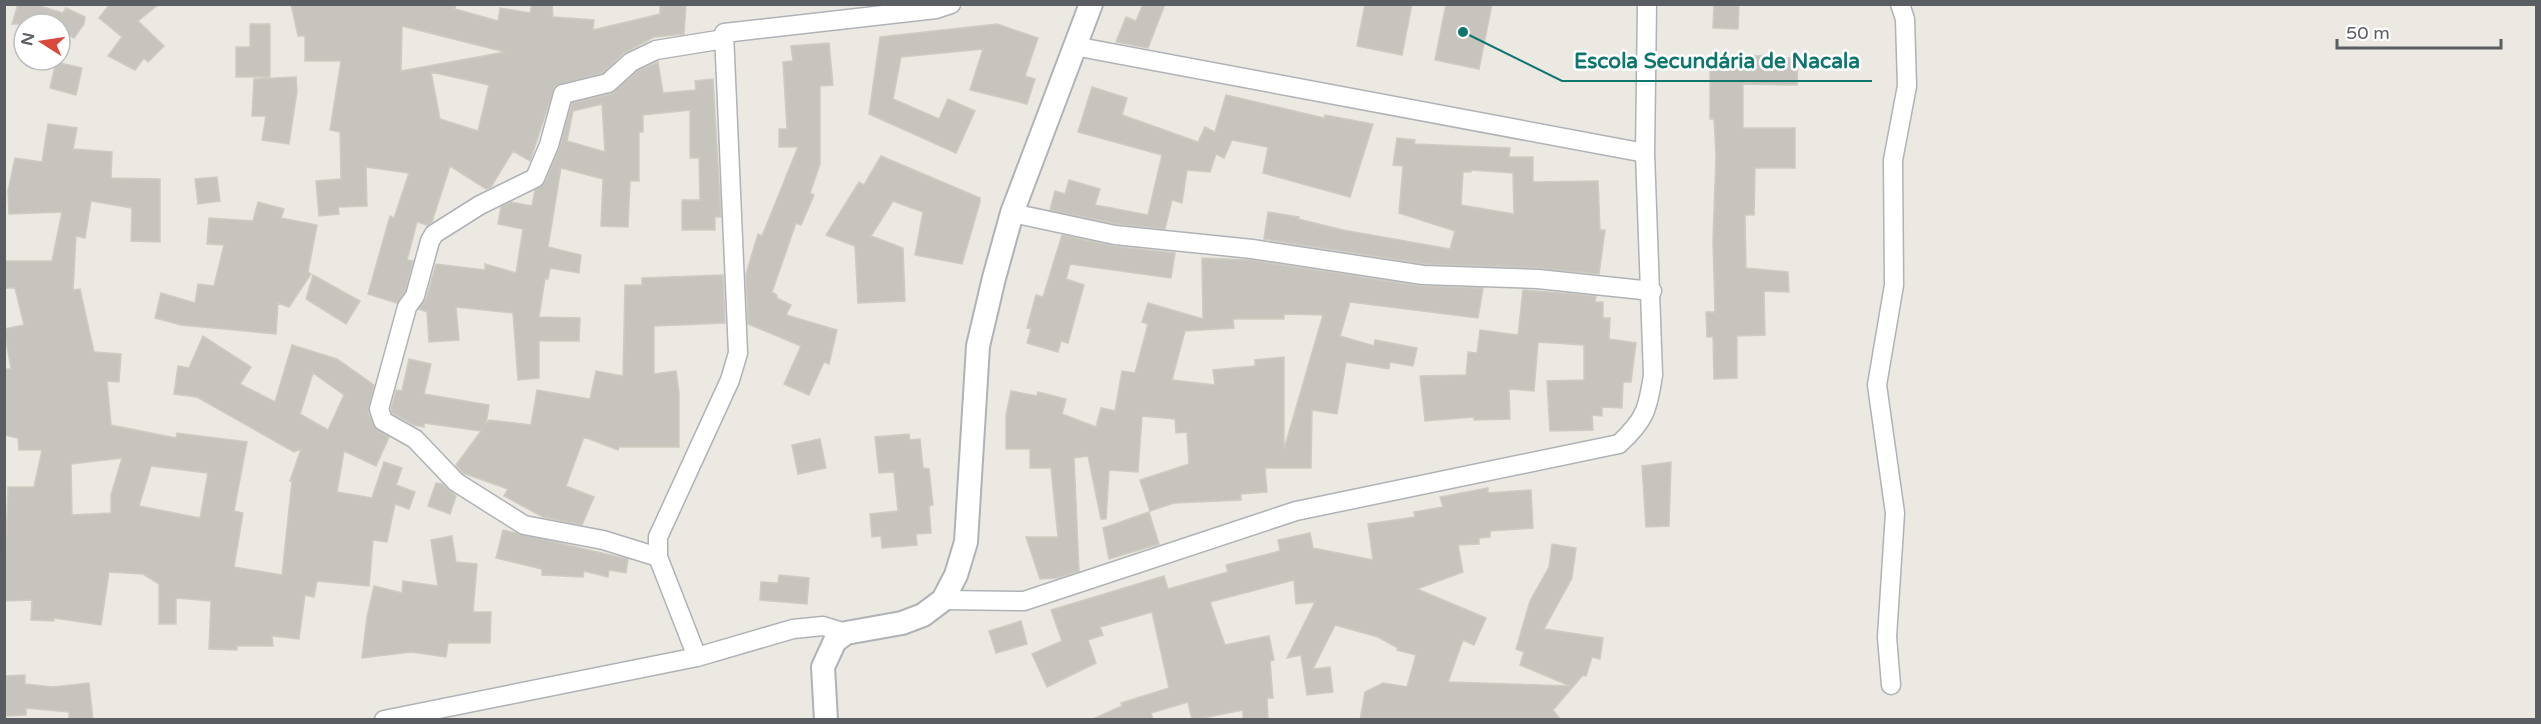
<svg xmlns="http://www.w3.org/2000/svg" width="2541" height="724" viewBox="0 0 2541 724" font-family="'Varela Round',sans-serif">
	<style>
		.building { fill: #c7c4be; stroke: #cfcbc1; stroke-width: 1.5; fill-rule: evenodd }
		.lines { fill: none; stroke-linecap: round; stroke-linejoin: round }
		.minor-casing { stroke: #afb2b6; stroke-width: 21 }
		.tertiary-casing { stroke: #afb2b6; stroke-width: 26 }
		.minor { stroke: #fff; stroke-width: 18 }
		.tertiary { stroke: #fff; stroke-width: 22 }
		.leader { fill: none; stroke: #0f766e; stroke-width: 2 }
		.callout-dot { fill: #0f766e; stroke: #fff; stroke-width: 2 }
		.callout-label { font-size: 21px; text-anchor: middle; font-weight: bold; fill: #0f766e; stroke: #fff; stroke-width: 5; stroke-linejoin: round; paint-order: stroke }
	</style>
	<rect width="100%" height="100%" fill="#ebe9e2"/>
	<path class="building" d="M 18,4 L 33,4 L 63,13 L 66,8 L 85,17 L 84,24 L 74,38 L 60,30 L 60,24 L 12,24 Z
		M 110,4 L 159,4 L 138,21 L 164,46 L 148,62 L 144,58 L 135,70 L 108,56 L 122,37 L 99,18 Z
		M 291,4 L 456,4 L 455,9 L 498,21 L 500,8 L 530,13 L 532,4 L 552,4 L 553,17 L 594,20 L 593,30 L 660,14 L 660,4 L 686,4 L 684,34 L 654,37 L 624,53 L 603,73 L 555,86 L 530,161 L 513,151 L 491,187 L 486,189 L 450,166 L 432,222 L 427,225 L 417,222 L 407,260 L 413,261 L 405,291 L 397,303 L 368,294 L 390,216 L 394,218 L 409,173 L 366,167 L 367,206 L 338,207 L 339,214 L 319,216 L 316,181 L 341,179 L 340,132 L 330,130 L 341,61 L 305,61 L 305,36 L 298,36 ZM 402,26 L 505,52 L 401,71 ZM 431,72 L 489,85 L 478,131 L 440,119 Z
		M 1143,4 L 1165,4 L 1148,48 L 1116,42 L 1126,17 L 1136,21 Z
		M 1365,4 L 1412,4 L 1402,55 L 1357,46 Z
		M 1446,4 L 1492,4 L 1479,69 L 1435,60 Z
		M 1714,4 L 1739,4 L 1738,29 L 1713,28 Z
		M 250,24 L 270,24 L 270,77 L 236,77 L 236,47 L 250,47 Z
		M 997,24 L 1038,38 L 1025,76 L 1035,79 L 1027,104 L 970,90 L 983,49 L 901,57 L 893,99 L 939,119 L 948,99 L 975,111 L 956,153 L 869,114 L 880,37 Z
		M 829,43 L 833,85 L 820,86 L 820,164 L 810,193 L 814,195 L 801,225 L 796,223 L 772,292 L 777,295 L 777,298 L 791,305 L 786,315 L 837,330 L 829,364 L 824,362 L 809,395 L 784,384 L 801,346 L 748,324 L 746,274 L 758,234 L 762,236 L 798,147 L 779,147 L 779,129 L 787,129 L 783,62 L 793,61 L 791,46 Z
		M 1768,55 L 1768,58 L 1798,58 L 1797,85 L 1743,84 L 1743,128 L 1795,128 L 1795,168 L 1755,168 L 1754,215 L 1745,215 L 1746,268 L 1788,272 L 1789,292 L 1764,291 L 1765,335 L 1737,336 L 1737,378 L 1714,379 L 1713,337 L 1707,337 L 1706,312 L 1715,312 L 1713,240 L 1716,156 L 1714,119 L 1710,119 L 1710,65 L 1743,63 L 1743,57 Z
		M 56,62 L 82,68 L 76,95 L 50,88 Z
		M 658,62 L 663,93 L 696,90 L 695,81 L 713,79 L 721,217 L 715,217 L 715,230 L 682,230 L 682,200 L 700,200 L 699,158 L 690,158 L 690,110 L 643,115 L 643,132 L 639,132 L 639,181 L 630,181 L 628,227 L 601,226 L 603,179 L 561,168 L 548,247 L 581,255 L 579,273 L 550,268 L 548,279 L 545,279 L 539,317 L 580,318 L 579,341 L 539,341 L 539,378 L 518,380 L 513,313 L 456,307 L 459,340 L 429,342 L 427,312 L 419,309 L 426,299 L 436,264 L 485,270 L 485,264 L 516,273 L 523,229 L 498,224 L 501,207 L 511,202 L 532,206 L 535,190 L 545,182 L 559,149 L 572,103 L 611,94 L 637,71 ZM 602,104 L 605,152 L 567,141 L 573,111 Z
		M 296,77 L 297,91 L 289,144 L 262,140 L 266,116 L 252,116 L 254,79 Z
		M 1092,87 L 1127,98 L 1122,115 L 1198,142 L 1205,127 L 1215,132 L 1226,95 L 1324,118 L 1325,115 L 1373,124 L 1350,197 L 1263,173 L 1268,147 L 1232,140 L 1224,158 L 1216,154 L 1210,172 L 1187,170 L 1182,203 L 1172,200 L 1165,229 L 1117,224 L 1050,210 L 1055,191 L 1065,194 L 1069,180 L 1100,189 L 1095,205 L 1148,215 L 1162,155 L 1078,132 Z
		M 48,124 L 77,128 L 73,149 L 112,152 L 111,178 L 160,179 L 160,242 L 131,241 L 132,208 L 91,201 L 85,238 L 76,236 L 73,290 L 80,289 L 94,352 L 121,354 L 119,382 L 107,381 L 111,425 L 176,438 L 177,433 L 247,442 L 234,511 L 243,513 L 234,567 L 282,575 L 292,481 L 290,481 L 301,449 L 294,452 L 197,397 L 174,394 L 178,366 L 189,368 L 203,336 L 251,367 L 240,384 L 275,402 L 292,345 L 337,359 L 374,385 L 368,413 L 377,430 L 389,437 L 376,466 L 344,451 L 337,492 L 372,498 L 384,462 L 402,468 L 396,485 L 415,492 L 409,509 L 395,504 L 387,542 L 373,540 L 369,586 L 317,581 L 314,597 L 305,595 L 299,639 L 272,636 L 273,646 L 237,646 L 237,650 L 209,649 L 211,601 L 176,598 L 176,624 L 159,624 L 159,584 L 143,574 L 109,572 L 101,625 L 54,618 L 54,621 L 31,620 L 32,600 L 4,601 L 8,487 L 34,487 L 42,450 L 19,450 L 18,438 L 4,435 L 4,369 L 11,369 L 4,329 L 24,325 L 15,288 L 4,288 L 4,261 L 52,261 L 62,212 L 9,214 L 8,191 L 15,158 L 42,162 ZM 313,373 L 344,395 L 328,430 L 300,414 ZM 122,458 L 111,495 L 111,513 L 72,515 L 71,464 ZM 151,466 L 208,473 L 200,518 L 139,506 Z
		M 1397,138 L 1415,140 L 1414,144 L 1510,148 L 1509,157 L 1533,157 L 1533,182 L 1598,181 L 1600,230 L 1605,230 L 1599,274 L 1538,268 L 1424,264 L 1264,239 L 1268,212 L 1299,217 L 1298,219 L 1343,230 L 1450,249 L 1455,231 L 1399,213 L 1403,166 L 1393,165 ZM 1471,170 L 1513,173 L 1514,214 L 1461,205 L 1463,172 L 1471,172 Z
		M 881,156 L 980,198 L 980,202 L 962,264 L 915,255 L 923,212 L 893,201 L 871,236 L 903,248 L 905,301 L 858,303 L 855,246 L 826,235 L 859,182 L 864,185 Z
		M 217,177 L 220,201 L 198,204 L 195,179 Z
		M 258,202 L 284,209 L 281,218 L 317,225 L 308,272 L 311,274 L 289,307 L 278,303 L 276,334 L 181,325 L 155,318 L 161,293 L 195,303 L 198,284 L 214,286 L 224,245 L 207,244 L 209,218 L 253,221 Z
		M 1062,235 L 1113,246 L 1175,253 L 1171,278 L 1070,264 L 1066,279 L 1084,285 L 1068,343 L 1061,341 L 1058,352 L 1027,343 L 1031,329 L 1027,328 L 1036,295 L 1043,297 Z
		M 1202,258 L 1251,260 L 1421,286 L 1483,288 L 1478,318 L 1350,302 L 1340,336 L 1374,346 L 1375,340 L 1417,348 L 1413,366 L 1390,362 L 1389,369 L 1346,362 L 1337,414 L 1312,410 L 1311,468 L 1265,468 L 1267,492 L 1241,494 L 1241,500 L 1174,503 L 1150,511 L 1140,480 L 1189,464 L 1187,432 L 1176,433 L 1175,419 L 1142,416 L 1138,472 L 1109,470 L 1106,519 L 1101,519 L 1088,456 L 1074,458 L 1079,571 L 1057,578 L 1040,579 L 1026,537 L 1058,537 L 1051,468 L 1030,468 L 1030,449 L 1006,449 L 1006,415 L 1011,391 L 1037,396 L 1038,392 L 1066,399 L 1062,414 L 1096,427 L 1101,408 L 1115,411 L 1122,371 L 1135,373 L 1148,324 L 1142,322 L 1148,303 L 1203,319 ZM 1284,314 L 1323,315 L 1284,449 L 1284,357 L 1255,360 L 1255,366 L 1213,370 L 1215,385 L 1172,380 L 1185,331 L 1234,328 L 1233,319 L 1284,319 Z
		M 313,275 L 360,301 L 346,324 L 306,299 Z
		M 723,275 L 725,323 L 654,326 L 654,374 L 676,371 L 679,393 L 679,447 L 619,447 L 618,450 L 584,437 L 566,486 L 594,497 L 582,525 L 543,517 L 504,496 L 508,489 L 463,473 L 456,465 L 481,431 L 424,423 L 424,427 L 414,425 L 392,413 L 391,409 L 396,390 L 402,391 L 409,359 L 431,364 L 424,394 L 489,405 L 486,424 L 489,420 L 531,425 L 537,390 L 590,399 L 596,371 L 623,376 L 625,285 L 642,285 L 642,278 Z
		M 1523,290 L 1596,296 L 1595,302 L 1603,302 L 1603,318 L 1610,318 L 1609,339 L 1636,343 L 1631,382 L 1623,382 L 1622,408 L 1602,407 L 1602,416 L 1592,415 L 1593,430 L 1550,431 L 1547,381 L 1584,380 L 1584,345 L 1538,342 L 1534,391 L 1509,389 L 1510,419 L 1474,420 L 1474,417 L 1425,421 L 1420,376 L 1466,375 L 1468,352 L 1477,353 L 1480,330 L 1518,335 Z
		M 909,434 L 910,440 L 920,439 L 923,468 L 929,469 L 933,505 L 929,506 L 931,533 L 916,534 L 917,545 L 882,548 L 881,536 L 872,537 L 870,514 L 898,511 L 894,472 L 879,473 L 875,437 Z
		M 820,439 L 826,468 L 798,474 L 792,445 Z
		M 1671,462 L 1669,526 L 1646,527 L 1642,466 Z
		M 436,483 L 442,484 L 456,496 L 450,514 L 428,506 Z
		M 1488,488 L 1488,493 L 1531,490 L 1533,528 L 1490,531 L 1490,537 L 1479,538 L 1479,544 L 1458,545 L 1463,572 L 1417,589 L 1486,618 L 1474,645 L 1463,640 L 1448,682 L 1570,686 L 1520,665 L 1524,652 L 1516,649 L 1530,601 L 1549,567 L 1552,544 L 1576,548 L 1572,578 L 1544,629 L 1603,638 L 1600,659 L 1592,657 L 1586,676 L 1583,675 L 1553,710 L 1561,720 L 1360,720 L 1365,692 L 1383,683 L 1407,687 L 1416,655 L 1397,650 L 1398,648 L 1378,637 L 1335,625 L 1313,669 L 1330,667 L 1333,692 L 1307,695 L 1301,655 L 1287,658 L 1315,602 L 1296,604 L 1294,580 L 1210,602 L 1225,645 L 1269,636 L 1274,660 L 1270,661 L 1273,698 L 1267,698 L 1268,720 L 1243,720 L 1243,710 L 1192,720 L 1188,702 L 1151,713 L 1153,720 L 1091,720 L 1122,706 L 1121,703 L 1169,688 L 1152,612 L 1100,627 L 1103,635 L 1088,640 L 1096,663 L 1047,687 L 1032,654 L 1062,641 L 1051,610 L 1164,576 L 1168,589 L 1228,572 L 1226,565 L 1280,551 L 1278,540 L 1310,533 L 1313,548 L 1373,560 L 1368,524 L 1415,517 L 1414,512 L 1443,507 L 1440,497 Z
		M 1149,512 L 1159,544 L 1109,559 L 1103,528 Z
		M 503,530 L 628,559 L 626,573 L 609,570 L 608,577 L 584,571 L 583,577 L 542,575 L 542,569 L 496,558 Z
		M 452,536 L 456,562 L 477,564 L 473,612 L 491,612 L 490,643 L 448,643 L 446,657 L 411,652 L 362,658 L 367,617 L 374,586 L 402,593 L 403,581 L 438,586 L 431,540 Z
		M 779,575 L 809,578 L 807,604 L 760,600 L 761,582 L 778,583 Z
		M 1021,621 L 1027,644 L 996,653 L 989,631 Z
		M 25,675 L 25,684 L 53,687 L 89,683 L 93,720 L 69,720 L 69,712 L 26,708 L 26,715 L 6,716 L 6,676 Z"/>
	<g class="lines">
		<g class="minor-casing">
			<path id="minor" d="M 1074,46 L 1645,153
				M 1012,213 L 1115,235 L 1252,249 L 1423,275 L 1538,279 L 1652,291
				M 658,557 L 603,540 L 524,525 L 456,482 L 415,439 L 383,421 L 379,409 L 407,307 L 415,296 L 430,241 L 434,234 L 480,205 L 535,178 L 549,145 L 563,94 L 608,83 L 631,62 L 656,50 L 724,39
				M 943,600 L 1024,601 L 1296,511 L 1619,444 C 1645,420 1648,409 1653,375 L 1645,153 L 1647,4
				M 697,657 L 658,557 L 658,537 L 730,380 L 738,353 L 724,33 L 936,9 L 951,4
				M 1891,685 L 1887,637 L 1895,513 L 1877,385 L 1894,285 L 1893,160 L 1907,86 L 1905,19 L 1900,4
				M 384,720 L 697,657 L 793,629 L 823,626 L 846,633"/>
		</g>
		<g class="tertiary-casing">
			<path id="tertiary" d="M 826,720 L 823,667 L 835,641 L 846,633 L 902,623 L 923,615 L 943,600 L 956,575 L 966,542 L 978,346 L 994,278 L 1012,213 L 1091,4"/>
		</g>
		<use href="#minor" class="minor"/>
		<use href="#tertiary" class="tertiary"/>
	</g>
	<path class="leader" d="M1463 32L1562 81H1872"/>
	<circle class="callout-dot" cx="1463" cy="32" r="6"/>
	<g class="callout-label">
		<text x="1717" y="68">Escola Secundária de Nacala</text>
	</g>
	<rect width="2541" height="724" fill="none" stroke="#5a5d61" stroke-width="12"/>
	<g transform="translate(42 42) rotate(282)"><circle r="28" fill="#ffffff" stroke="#bdbec0" stroke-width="1.5"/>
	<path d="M0-4.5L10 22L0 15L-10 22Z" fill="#d8483b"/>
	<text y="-9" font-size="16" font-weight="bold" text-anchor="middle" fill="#5a5d61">N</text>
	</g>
	<path d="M2337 39v9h164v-9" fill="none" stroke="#5a5d61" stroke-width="3"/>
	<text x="2346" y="39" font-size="18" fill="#5a5d61" stroke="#ffffff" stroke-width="4.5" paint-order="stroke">50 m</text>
</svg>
